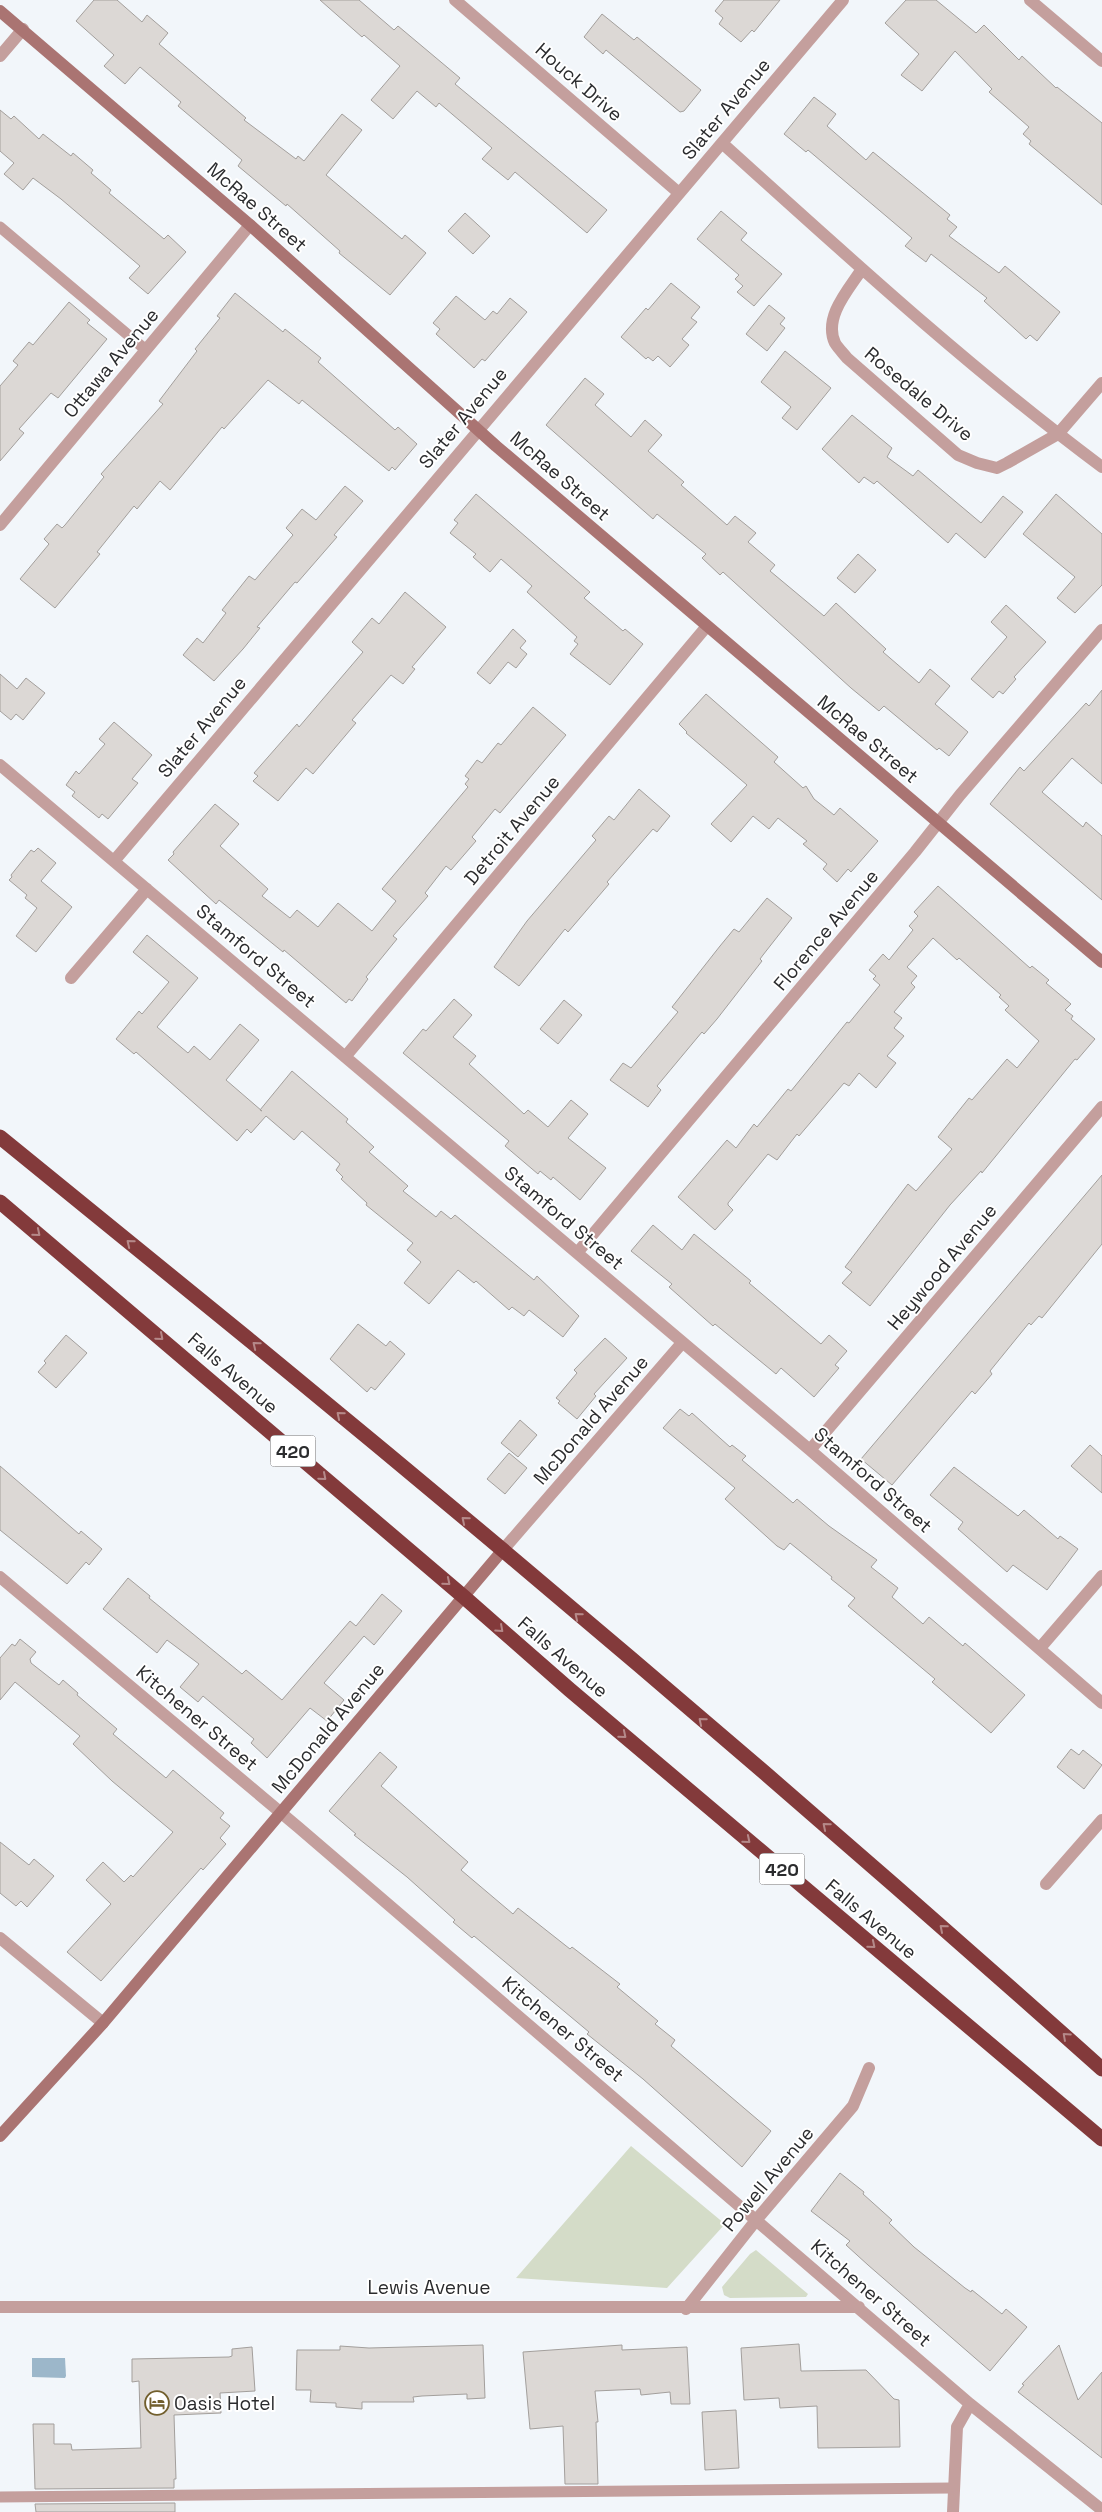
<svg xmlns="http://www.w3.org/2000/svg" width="1102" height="2512" viewBox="0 0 1102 2512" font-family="'Space Grotesk',sans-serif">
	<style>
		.green { fill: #d4dcc8 }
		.water { fill: #9cb7ca }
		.building { fill: #dcd8d5; stroke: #a39f9c }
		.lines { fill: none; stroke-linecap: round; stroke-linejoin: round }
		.lane { stroke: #c49f9d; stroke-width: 11 }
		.street { stroke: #c49f9d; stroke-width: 12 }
		.secondary { stroke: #aa7472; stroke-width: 12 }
		.highway { stroke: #833a3b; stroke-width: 15 }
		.oneway { stroke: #b58989 }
		.labels { text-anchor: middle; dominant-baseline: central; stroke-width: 4; stroke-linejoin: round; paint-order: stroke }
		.shield { fill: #fff; stroke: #6b6b6d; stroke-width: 1 }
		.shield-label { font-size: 18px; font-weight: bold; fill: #2b2c2e }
		.street-label { font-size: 19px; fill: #2b2c2e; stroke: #fff }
		.poi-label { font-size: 19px; fill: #2b2c2e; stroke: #fff; text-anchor: start }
	</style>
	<rect width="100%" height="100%" fill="#f2f6fa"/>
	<path class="green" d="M 631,2146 L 725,2224 L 667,2288 L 516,2278 Z
		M 756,2250 L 808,2294 L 806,2297 L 730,2298 L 724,2295 L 722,2287 L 750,2254 Z"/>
	<path class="water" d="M 32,2358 L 65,2358 L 66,2376 L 65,2378 L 32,2377 Z"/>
	<path class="building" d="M 94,0 L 117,0 L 142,22 L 147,15 L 168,33 L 159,44 L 246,118 L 244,120 L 296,159 L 298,156 L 304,161 L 342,114 L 362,130 L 326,175 L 402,239 L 405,235 L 426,253 L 390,295 L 339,253 L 340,251 L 287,204 L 286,206 L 238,166 L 242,160 L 178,106 L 181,102 L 140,67 L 125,84 L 104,66 L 114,55 L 76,21 Z
		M 320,0 L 359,0 L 394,30 L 398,26 L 460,78 L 455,84 L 607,210 L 587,233 L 515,172 L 508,180 L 482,159 L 492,148 L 439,103 L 436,107 L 417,91 L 393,119 L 371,100 L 400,66 L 364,35 L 362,37 Z
		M 724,0 L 780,0 L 754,32 L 752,30 L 741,42 L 719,24 L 723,18 L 715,11 Z
		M 906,0 L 936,0 L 976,33 L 984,25 L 1019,60 L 1022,56 L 1056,88 L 1057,87 L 1102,123 L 1102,205 L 1029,144 L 1031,141 L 1023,134 L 1029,127 L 989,92 L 992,89 L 955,51 L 922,91 L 901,75 L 919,54 L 885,23 Z
		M 602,14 L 634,40 L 637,37 L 701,90 L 684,111 L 680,112 L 606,50 L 603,54 L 584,37 Z
		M 814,97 L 836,114 L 827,126 L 866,160 L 873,152 L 950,215 L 947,219 L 957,227 L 949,236 L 999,273 L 1005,266 L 1060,312 L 1037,341 L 1030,335 L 1026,339 L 984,301 L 987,298 L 931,254 L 926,262 L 905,246 L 912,238 L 808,150 L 806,152 L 784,134 Z
		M 0,110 L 11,119 L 14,116 L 39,139 L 43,134 L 71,156 L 73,153 L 93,170 L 91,173 L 111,190 L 109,193 L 164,239 L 168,235 L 186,252 L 148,294 L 129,278 L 140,266 L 61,199 L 33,178 L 23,190 L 4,174 L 14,163 L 0,151 Z
		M 721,211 L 747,233 L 741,240 L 782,274 L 754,306 L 737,292 L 743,286 L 735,279 L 739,275 L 697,239 Z
		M 465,213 L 490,236 L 473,254 L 448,231 Z
		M 671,283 L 700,307 L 691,318 L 697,322 L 682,339 L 689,345 L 670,367 L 658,356 L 653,361 L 648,357 L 646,359 L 621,337 L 646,308 L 648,310 Z
		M 235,293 L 283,332 L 285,329 L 321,358 L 318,362 L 395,430 L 398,427 L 417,444 L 395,470 L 392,467 L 389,471 L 302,400 L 299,404 L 268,380 L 224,429 L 222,427 L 170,490 L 160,481 L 137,509 L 134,506 L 97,552 L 100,554 L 55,608 L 20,579 L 49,544 L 44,539 L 57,524 L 62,528 L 65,525 L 104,477 L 101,474 L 163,404 L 159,401 L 197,351 L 195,349 L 220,318 L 217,316 Z
		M 456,296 L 485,320 L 493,311 L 497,314 L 510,298 L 527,312 L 485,361 L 482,359 L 474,368 L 436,334 L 440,329 L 433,323 Z
		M 69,302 L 90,320 L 87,323 L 107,339 L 58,398 L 51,393 L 19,429 L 24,433 L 0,461 L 0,386 L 18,365 L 13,361 L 29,342 L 33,345 Z
		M 769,305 L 785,318 L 780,324 L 785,328 L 767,351 L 746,334 Z
		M 785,351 L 831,388 L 797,430 L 782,418 L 791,407 L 761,382 Z
		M 585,378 L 604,394 L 595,405 L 631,437 L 645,420 L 662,435 L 648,451 L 684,482 L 681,485 L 727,525 L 735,516 L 756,533 L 748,542 L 775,565 L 770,571 L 824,616 L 836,603 L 886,649 L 883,652 L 919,683 L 930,669 L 950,686 L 935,704 L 968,732 L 949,756 L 939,748 L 937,750 L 884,706 L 879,711 L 851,688 L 723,572 L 720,575 L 702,558 L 706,554 L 657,514 L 653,519 L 546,425 Z
		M 852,415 L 892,448 L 887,457 L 913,476 L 918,470 L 981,523 L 1003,496 L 1023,512 L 985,558 L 956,533 L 948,543 L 877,481 L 874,484 L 864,477 L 859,483 L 822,449 Z
		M 345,486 L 363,501 L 334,535 L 337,537 L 297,583 L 295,582 L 257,627 L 260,628 L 243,649 L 214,681 L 183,655 L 197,638 L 203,643 L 226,613 L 222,610 L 249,576 L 255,580 L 293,535 L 286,528 L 302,509 L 316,520 Z
		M 476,494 L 590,592 L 584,598 L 623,631 L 625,629 L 643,644 L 610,685 L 570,654 L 578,644 L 574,641 L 577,637 L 527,592 L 532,586 L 501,559 L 490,572 L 473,557 L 476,554 L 450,533 L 458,523 L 454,520 Z
		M 1056,494 L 1102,534 L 1102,585 L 1075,613 L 1057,598 L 1075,577 L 1023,534 Z
		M 858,554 L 876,570 L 855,593 L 837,578 Z
		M 405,592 L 446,627 L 412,667 L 415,669 L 403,684 L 391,675 L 352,720 L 356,723 L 313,774 L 306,768 L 278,801 L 253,781 L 258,776 L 254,773 L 297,724 L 299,727 L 363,652 L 352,642 L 372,618 L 379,624 Z
		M 1006,605 L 1046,642 L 1014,677 L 1016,679 L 1003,694 L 999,691 L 993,698 L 971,679 L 1007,637 L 991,622 Z
		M 513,629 L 526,641 L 520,648 L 527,654 L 516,668 L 508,662 L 490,684 L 477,673 Z
		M 0,674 L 17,689 L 26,678 L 45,693 L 23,720 L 16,714 L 11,720 L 0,711 Z
		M 1102,690 L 1102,784 L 1072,758 L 1042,792 L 1083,827 L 1086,822 L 1102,836 L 1102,900 L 990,804 L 1020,767 L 1024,771 L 1086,703 L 1089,706 Z
		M 706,694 L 778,757 L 774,762 L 803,788 L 806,786 L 814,799 L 834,815 L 840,808 L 878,841 L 851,872 L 848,869 L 837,882 L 823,869 L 827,864 L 803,844 L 807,841 L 778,818 L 769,829 L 753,816 L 731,842 L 711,824 L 747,785 L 686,733 L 687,732 L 679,724 Z
		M 533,707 L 566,735 L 500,813 L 495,809 L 472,837 L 476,841 L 451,870 L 446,866 L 425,893 L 428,896 L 393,936 L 397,939 L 366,977 L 368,979 L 352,1001 L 349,999 L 346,1003 L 284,950 L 283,952 L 219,900 L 216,904 L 168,860 L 174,854 L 173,852 L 215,804 L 239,824 L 220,846 L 268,889 L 262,896 L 290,918 L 297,910 L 318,927 L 338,903 L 372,931 L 396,901 L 382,889 L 468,787 L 465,784 L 469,779 L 465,776 L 477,760 L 482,763 L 498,743 L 501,745 Z
		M 114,722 L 152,755 L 132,779 L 138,783 L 108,819 L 102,814 L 99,818 L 72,796 L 75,792 L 66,785 L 76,771 L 79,774 L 105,744 L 99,739 Z
		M 639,789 L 670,816 L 657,832 L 653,829 L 607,882 L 609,884 L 568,932 L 565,929 L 519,986 L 494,967 L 527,921 L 596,840 L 592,836 L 609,816 L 614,820 Z
		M 38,848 L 56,863 L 41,881 L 72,907 L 36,952 L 16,936 L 37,908 L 25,898 L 27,895 L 9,880 L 12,877 L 11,875 L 31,850 L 34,852 Z
		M 938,886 L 1030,968 L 1032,966 L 1049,980 L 1046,983 L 1071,1004 L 1065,1010 L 1073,1016 L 1071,1019 L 1095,1039 L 1077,1060 L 1075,1059 L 982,1173 L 981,1171 L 950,1205 L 870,1306 L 842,1283 L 852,1272 L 845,1267 L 908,1184 L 916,1191 L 952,1149 L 938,1137 L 969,1098 L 972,1100 L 1007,1059 L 1017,1068 L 1039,1041 L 1005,1010 L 1009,1006 L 999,997 L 1001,995 L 959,958 L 957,960 L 933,938 L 907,967 L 917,976 L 911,983 L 915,987 L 894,1012 L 902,1018 L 894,1028 L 904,1036 L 887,1056 L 896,1063 L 876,1088 L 859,1073 L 849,1086 L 844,1083 L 799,1136 L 797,1134 L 777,1160 L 768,1154 L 728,1203 L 728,1205 L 733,1210 L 715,1230 L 678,1197 L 727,1140 L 736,1148 L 754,1124 L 757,1127 L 788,1089 L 791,1091 L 847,1022 L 849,1023 L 880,985 L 873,979 L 876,976 L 869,970 L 883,954 L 889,960 L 913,930 L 909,926 L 918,916 L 914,912 Z
		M 767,898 L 792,918 L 763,955 L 760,959 L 762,961 L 717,1019 L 704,1034 L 702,1032 L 657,1086 L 661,1090 L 648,1107 L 610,1080 L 623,1063 L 631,1068 L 636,1062 L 678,1012 L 672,1007 L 720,946 L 734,929 L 739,932 Z
		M 147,935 L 198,978 L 157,1027 L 188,1053 L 194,1046 L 210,1060 L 240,1024 L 259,1040 L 226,1080 L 262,1111 L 260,1110 L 292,1071 L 348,1119 L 346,1122 L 374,1147 L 369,1152 L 408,1186 L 403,1191 L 436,1217 L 441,1211 L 451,1219 L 455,1215 L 534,1280 L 537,1276 L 579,1316 L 563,1337 L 529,1310 L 524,1316 L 512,1307 L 509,1310 L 476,1281 L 474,1283 L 458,1270 L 429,1304 L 404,1283 L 421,1262 L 407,1250 L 413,1243 L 366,1205 L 367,1203 L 341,1179 L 343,1177 L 336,1170 L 340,1164 L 302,1131 L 294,1140 L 266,1116 L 251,1133 L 247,1129 L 237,1141 L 136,1052 L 134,1054 L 116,1039 L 139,1011 L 142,1014 L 169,982 L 133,952 Z
		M 454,999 L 472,1015 L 453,1037 L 476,1056 L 469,1064 L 524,1114 L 528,1110 L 548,1127 L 571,1100 L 588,1114 L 568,1138 L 606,1168 L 580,1200 L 553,1177 L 551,1180 L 540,1171 L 538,1174 L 505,1146 L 509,1141 L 403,1053 L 423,1029 L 426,1031 Z
		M 564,1000 L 582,1015 L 558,1044 L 540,1029 Z
		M 1102,1175 L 1102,1244 L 1042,1318 L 1039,1316 L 1031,1325 L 1029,1323 L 990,1371 L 992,1374 L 975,1394 L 972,1391 L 892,1485 L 861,1459 Z
		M 653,1225 L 682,1250 L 694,1234 L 751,1281 L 749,1283 L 821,1344 L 829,1335 L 847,1351 L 835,1365 L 839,1368 L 814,1397 L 781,1368 L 776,1374 L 715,1324 L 713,1326 L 669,1287 L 672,1284 L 631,1251 Z
		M 358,1324 L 386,1346 L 390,1341 L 405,1354 L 375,1390 L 371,1387 L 367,1392 L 330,1359 Z
		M 66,1335 L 87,1353 L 56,1388 L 38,1372 L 46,1363 L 44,1361 Z
		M 605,1338 L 627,1358 L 594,1394 L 596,1396 L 577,1419 L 558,1403 L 560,1401 L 556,1398 L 577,1373 L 574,1370 Z
		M 680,1409 L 689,1416 L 692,1413 L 730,1447 L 732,1445 L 746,1456 L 742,1460 L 793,1503 L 797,1499 L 829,1526 L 877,1560 L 871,1567 L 898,1588 L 892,1597 L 923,1624 L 929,1617 L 963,1646 L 965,1643 L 1025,1695 L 991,1733 L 932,1682 L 935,1679 L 848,1606 L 855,1598 L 831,1579 L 832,1577 L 790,1543 L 784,1550 L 777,1546 L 725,1499 L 735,1488 L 663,1428 Z
		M 520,1420 L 537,1435 L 518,1457 L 501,1443 Z
		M 1090,1445 L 1102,1456 L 1102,1493 L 1071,1466 Z
		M 509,1453 L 527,1468 L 505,1494 L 487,1479 Z
		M 0,1466 L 79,1534 L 81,1531 L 102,1549 L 89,1565 L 86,1562 L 67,1584 L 0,1530 Z
		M 954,1467 L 1018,1516 L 1024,1510 L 1058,1539 L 1060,1536 L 1078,1549 L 1047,1590 L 1013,1565 L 1007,1572 L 958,1529 L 963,1522 L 930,1495 Z
		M 128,1578 L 150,1596 L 149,1598 L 242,1674 L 246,1670 L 282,1700 L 350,1621 L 356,1626 L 382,1594 L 402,1611 L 374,1645 L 364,1636 L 324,1683 L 344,1700 L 327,1721 L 310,1708 L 267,1758 L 251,1743 L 254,1739 L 203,1696 L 198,1702 L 180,1687 L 199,1664 L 167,1640 L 157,1653 L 103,1609 Z
		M 20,1639 L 36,1652 L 30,1659 L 31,1663 L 59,1685 L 63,1680 L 78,1693 L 77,1695 L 117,1729 L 113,1734 L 166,1778 L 173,1770 L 224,1813 L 220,1818 L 230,1826 L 220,1838 L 226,1844 L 203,1870 L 201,1868 L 101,1981 L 67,1952 L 111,1904 L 86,1880 L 103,1862 L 124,1882 L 131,1875 L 133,1877 L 173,1832 L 112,1781 L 73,1744 L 80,1736 L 15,1682 L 0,1700 L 0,1658 L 12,1644 L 15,1646 Z
		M 1071,1749 L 1079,1755 L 1083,1750 L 1102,1765 L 1084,1789 L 1057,1767 Z
		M 380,1752 L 397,1767 L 381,1786 L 468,1862 L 461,1870 L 513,1914 L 518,1908 L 570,1949 L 572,1947 L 620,1984 L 617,1987 L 658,2021 L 655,2024 L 675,2040 L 671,2046 L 771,2131 L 742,2167 L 643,2079 L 587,2034 L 589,2032 L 474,1936 L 472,1938 L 453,1922 L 455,1920 L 407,1877 L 354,1835 L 356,1834 L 329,1811 Z
		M 0,1842 L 29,1865 L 34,1859 L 54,1876 L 27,1907 L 21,1901 L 16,1906 L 0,1893 Z
		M 840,2173 L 864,2192 L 863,2194 L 892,2220 L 889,2223 L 914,2247 L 965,2288 L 971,2292 L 972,2290 L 1002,2314 L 1006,2309 L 1027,2327 L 990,2371 L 868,2265 L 846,2245 L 850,2241 L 811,2211 Z
		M 799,2344 L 801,2371 L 866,2370 L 894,2399 L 899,2400 L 900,2447 L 818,2448 L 817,2406 L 780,2408 L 779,2398 L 744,2400 L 741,2348 Z
		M 483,2345 L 485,2398 L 467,2399 L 467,2394 L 422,2396 L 413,2397 L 414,2402 L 362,2402 L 362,2409 L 336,2407 L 336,2403 L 310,2402 L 311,2390 L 296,2390 L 297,2350 L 340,2350 L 340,2346 L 369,2348 Z
		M 622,2345 L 622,2350 L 687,2347 L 690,2404 L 671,2404 L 670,2392 L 641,2395 L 640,2389 L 595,2391 L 598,2422 L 596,2422 L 598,2484 L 565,2484 L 563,2426 L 530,2429 L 523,2352 Z
		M 1059,2345 L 1078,2400 L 1102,2372 L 1102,2458 L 1018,2392 L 1024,2385 L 1022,2384 Z
		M 252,2347 L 255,2391 L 220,2393 L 221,2413 L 174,2415 L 176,2479 L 174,2479 L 174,2488 L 35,2489 L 33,2424 L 54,2424 L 54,2444 L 71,2444 L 72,2450 L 141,2448 L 139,2381 L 132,2382 L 132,2359 L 229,2357 L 232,2356 L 232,2349 Z
		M 736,2410 L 739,2468 L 705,2470 L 702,2412 Z
		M 175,2503 L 175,2512 L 36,2512 L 35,2504 Z"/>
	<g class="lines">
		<path class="lane" d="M 0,227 L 146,350
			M 0,2497 L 952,2488"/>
		<path class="street" d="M 455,0 L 679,193
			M 1030,0 L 1102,61
			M 0,56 L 23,29
			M 722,143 C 845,254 969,368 1102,467
			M 862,269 C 849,289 823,317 835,343 C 838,348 843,353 847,358 L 958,455 L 977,463 L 997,468 L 1007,463 L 1058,434 L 1102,383
			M 0,525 L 250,225
			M 0,765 L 810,1450 L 1102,1703
			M 114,861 L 843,0
			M 71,978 L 147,889
			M 345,1057 L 707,626
			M 577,1253 L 915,852 L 960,795 L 1102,630
			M 810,1450 L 1102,1107
			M 502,1551 L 682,1343
			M 0,1577 L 298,1827 L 970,2404 L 1102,2510
			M 1040,1648 L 1102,1576
			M 1046,1884 L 1102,1820
			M 0,1938 L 103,2023
			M 0,2307 L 859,2307
			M 686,2309 L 757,2219 L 853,2106 L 869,2068
			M 953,2512 L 957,2427 L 970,2404"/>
		<path class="secondary" d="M 0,11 L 250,225 L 496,446 L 1102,962
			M 0,2136 L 103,2023 L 502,1551"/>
		<path class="highway" d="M 0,1137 C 97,1216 195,1295 292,1375 C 567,1601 837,1832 1102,2069
			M 0,1202 L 464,1597 L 570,1690 L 1102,2139"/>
	</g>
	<defs><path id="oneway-chevron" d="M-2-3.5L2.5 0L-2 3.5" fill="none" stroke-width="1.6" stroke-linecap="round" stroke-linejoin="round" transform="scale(1.25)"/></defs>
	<g class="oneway">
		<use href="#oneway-chevron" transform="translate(37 1233) rotate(40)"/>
		<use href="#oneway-chevron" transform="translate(130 1243) rotate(-141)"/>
		<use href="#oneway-chevron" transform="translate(160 1337) rotate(41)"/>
		<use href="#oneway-chevron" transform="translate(256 1345) rotate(-141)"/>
		<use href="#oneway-chevron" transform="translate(340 1415) rotate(-140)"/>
		<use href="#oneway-chevron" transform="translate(323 1477) rotate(41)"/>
		<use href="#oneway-chevron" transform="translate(465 1520) rotate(-140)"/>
		<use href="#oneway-chevron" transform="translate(447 1582) rotate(40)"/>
		<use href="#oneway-chevron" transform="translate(578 1616) rotate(-140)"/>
		<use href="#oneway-chevron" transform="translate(500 1629) rotate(42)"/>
		<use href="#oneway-chevron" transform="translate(702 1721) rotate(-140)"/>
		<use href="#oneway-chevron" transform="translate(623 1735) rotate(40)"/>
		<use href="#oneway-chevron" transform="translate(826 1826) rotate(-140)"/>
		<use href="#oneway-chevron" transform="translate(747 1840) rotate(40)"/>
		<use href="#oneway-chevron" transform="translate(943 1928) rotate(-139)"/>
		<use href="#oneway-chevron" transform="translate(872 1945) rotate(40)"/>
		<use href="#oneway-chevron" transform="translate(1066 2036) rotate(-138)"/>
	</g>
	<defs>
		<g id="hotel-ring" transform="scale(1.25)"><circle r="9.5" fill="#fff" stroke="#725f2d" stroke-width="1.5"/><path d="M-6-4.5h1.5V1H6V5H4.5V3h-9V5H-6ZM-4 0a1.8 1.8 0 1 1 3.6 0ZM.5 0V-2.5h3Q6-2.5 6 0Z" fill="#725f2d"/></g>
	</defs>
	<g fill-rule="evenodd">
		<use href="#hotel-ring" x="157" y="2403"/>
	</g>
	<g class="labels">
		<g class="shield">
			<rect x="270.5" y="1435.5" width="45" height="31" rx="4"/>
			<rect x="759.5" y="1853.5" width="45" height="31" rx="4"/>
		</g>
		<g class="shield-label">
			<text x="293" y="1451">420</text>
			<text x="782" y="1869">420</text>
		</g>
		<g class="street-label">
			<text transform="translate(579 82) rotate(41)">Houck Drive</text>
			<text transform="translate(726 109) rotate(-50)">Slater Avenue</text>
			<text transform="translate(257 207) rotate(41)">McRae Street</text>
			<text transform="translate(111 363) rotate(-50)">Ottawa Avenue</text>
			<text transform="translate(919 394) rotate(40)">Rosedale Drive</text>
			<text transform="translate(463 418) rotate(-50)">Slater Avenue</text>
			<text transform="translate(560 476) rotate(41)">McRae Street</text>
			<text transform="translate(202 727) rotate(-50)">Slater Avenue</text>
			<text transform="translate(868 739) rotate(40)">McRae Street</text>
			<text transform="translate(512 830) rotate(-50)">Detroit Avenue</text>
			<text transform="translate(826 930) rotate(-50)">Florence Avenue</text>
			<text transform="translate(256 956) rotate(40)">Stamford Street</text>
			<text transform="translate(564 1218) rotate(40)">Stamford Street</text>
			<text transform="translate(942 1267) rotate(-50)">Heywood Avenue</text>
			<text transform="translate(233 1373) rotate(41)">Falls Avenue</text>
			<text transform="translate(591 1420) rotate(-49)">McDonald Avenue</text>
			<text transform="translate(873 1480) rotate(41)">Stamford Street</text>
			<text transform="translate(563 1657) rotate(41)">Falls Avenue</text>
			<text transform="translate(197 1718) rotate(40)">Kitchener Street</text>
			<text transform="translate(328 1728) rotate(-50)">McDonald Avenue</text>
			<text transform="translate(871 1919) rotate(40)">Falls Avenue</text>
			<text transform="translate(563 2029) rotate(40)">Kitchener Street</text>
			<text transform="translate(768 2179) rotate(-50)">Powell Avenue</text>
			<text x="429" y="2287">Lewis Avenue</text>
			<text transform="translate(871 2293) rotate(41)">Kitchener Street</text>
		</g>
		<g class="poi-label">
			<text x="174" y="2403">Oasis Hotel</text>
		</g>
	</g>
</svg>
